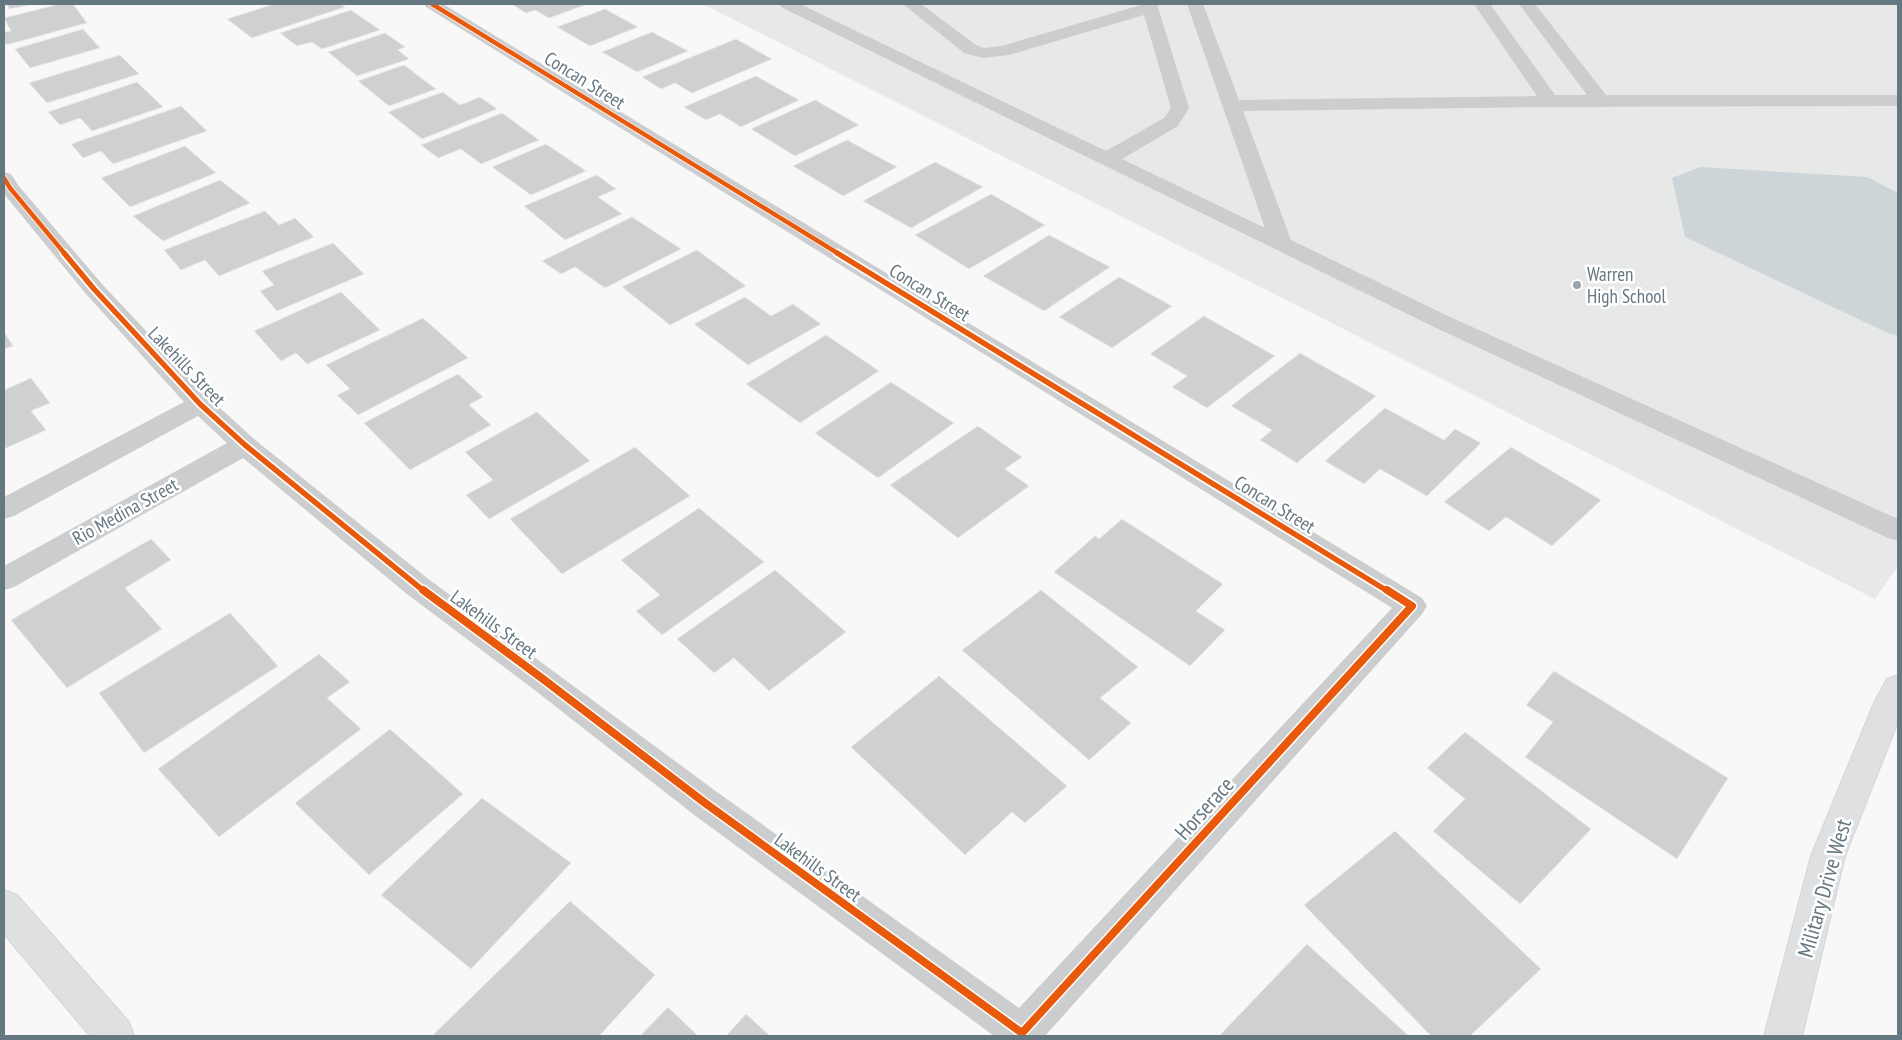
<svg xmlns="http://www.w3.org/2000/svg" width="1902" height="1040" viewBox="0 0 1902 1040" font-family="'PT Sans Narrow',sans-serif">
	<style>
		.built { fill: #e7e9e8 }
		.water { fill: #cdd5d8 }
		.building { fill: #ced0d1; stroke: #e8e8e8 }
		.lines { fill: none; stroke-linecap: round; stroke-linejoin: round }
		.major-casing { stroke: #d4d5d6; stroke-width: 2 }
		.minor { fill: #cbcdce; fill-rule: evenodd }
		.major { fill: #dfe0e1; fill-rule: evenodd }
		.cycleway-far2-casing { stroke: #fff; stroke-width: 6 }
		.cycleway-far1-casing { stroke: #fff; stroke-width: 9 }
		.cycleway-casing { stroke: #fff; stroke-width: 11 }
		.cycleway-far2 { stroke: #e8590c; stroke-width: 4.5 }
		.cycleway-far1 { stroke: #e8590c; stroke-width: 5.5 }
		.cycleway { stroke: #e8590c; stroke-width: 8 }
		.poi-dot { fill: #98a4ab; stroke: #fff; stroke-width: 2 }
		.labels { text-anchor: middle; dominant-baseline: central; stroke-width: 5; stroke-linejoin: round; paint-order: stroke }
		.street-label { font-size: 19px; fill: #657781; stroke: #fff }
		.poi-label { font-size: 19px; fill: #657781; stroke: #fff; text-anchor: start }
		.near-street-label { font-size: 22px; fill: #657781; stroke: #fff }
	</style>
	<rect width="100%" height="100%" fill="#f8f8f8"/>
	<path class="built" d="M 703,4 L 1898,4 L 1898,566 L 1875,599 Z"/>
	<path class="water" d="M 1700,167 L 1867,177 L 1898,193 L 1898,335 L 1890,334 L 1685,237 L 1672,178 Z"/>
	<path class="building" d="M 7,4 L 34,4 L 9,9 Z
		M 60,4 L 73,4 L 87,23 L 6,45 L 4,40 L 4,32 L 11,31 L 4,18 Z
		M 274,4 L 340,4 L 345,7 L 252,38 L 227,19 Z
		M 516,4 L 588,4 L 549,18 L 535,10 L 526,13 L 513,5 Z
		M 605,9 L 638,27 L 590,46 L 557,27 Z
		M 351,10 L 380,30 L 322,49 L 312,42 L 297,46 L 280,33 Z
		M 83,29 L 100,48 L 30,68 L 15,49 Z
		M 652,32 L 688,51 L 637,72 L 602,52 Z
		M 385,33 L 405,47 L 398,50 L 409,59 L 357,76 L 328,52 Z
		M 736,39 L 772,59 L 692,93 L 675,83 L 661,89 L 642,77 Z
		M 120,55 L 139,74 L 47,103 L 29,83 Z
		M 404,65 L 436,89 L 389,106 L 358,81 Z
		M 756,76 L 799,100 L 741,127 L 720,114 L 706,120 L 684,107 Z
		M 137,82 L 163,107 L 92,131 L 80,118 L 60,125 L 48,112 Z
		M 443,92 L 460,105 L 480,97 L 497,109 L 422,139 L 388,112 Z
		M 815,100 L 859,125 L 795,156 L 751,129 Z
		M 181,106 L 207,131 L 113,164 L 101,151 L 83,158 L 71,144 Z
		M 502,113 L 539,140 L 481,164 L 461,149 L 438,158 L 421,145 Z
		M 847,140 L 897,167 L 843,196 L 793,166 Z
		M 546,144 L 586,171 L 531,195 L 492,167 Z
		M 185,146 L 216,173 L 130,207 L 101,178 Z
		M 935,162 L 983,187 L 911,228 L 863,201 Z
		M 597,175 L 616,189 L 598,197 L 622,214 L 565,240 L 524,206 Z
		M 220,180 L 250,203 L 163,241 L 133,216 Z
		M 991,194 L 1045,225 L 969,269 L 915,235 Z
		M 265,211 L 279,225 L 295,218 L 314,237 L 219,276 L 205,260 L 181,270 L 164,250 Z
		M 632,217 L 681,249 L 605,288 L 575,267 L 561,274 L 542,261 Z
		M 1049,235 L 1110,267 L 1044,311 L 983,276 Z
		M 333,243 L 364,274 L 277,311 L 260,291 L 274,285 L 262,271 Z
		M 697,250 L 746,286 L 670,325 L 622,287 Z
		M 1119,277 L 1172,306 L 1112,348 L 1059,317 Z
		M 341,292 L 380,330 L 307,364 L 296,353 L 281,361 L 254,331 Z
		M 745,297 L 771,316 L 793,304 L 821,324 L 748,365 L 694,324 Z
		M 1204,316 L 1275,356 L 1207,408 L 1172,387 L 1187,376 L 1150,354 Z
		M 423,318 L 468,358 L 358,415 L 337,395 L 350,389 L 326,365 Z
		M 4,332 L 13,346 L 4,349 Z
		M 826,335 L 879,371 L 800,423 L 746,384 Z
		M 1300,353 L 1376,396 L 1297,463 L 1260,440 L 1272,430 L 1231,406 Z
		M 458,374 L 483,397 L 469,405 L 491,425 L 410,470 L 364,423 Z
		M 31,378 L 50,403 L 31,411 L 46,430 L 4,449 L 4,390 Z
		M 891,382 L 954,423 L 878,478 L 815,433 Z
		M 1385,408 L 1444,440 L 1455,429 L 1481,443 L 1427,496 L 1380,469 L 1364,484 L 1325,461 Z
		M 537,412 L 590,461 L 489,519 L 466,495 L 493,480 L 465,452 Z
		M 978,426 L 1022,457 L 1005,469 L 1029,486 L 958,538 L 890,485 Z
		M 635,447 L 690,496 L 562,574 L 510,519 Z
		M 1511,447 L 1601,500 L 1552,546 L 1506,517 L 1489,531 L 1444,502 Z
		M 699,508 L 764,562 L 662,635 L 636,611 L 660,595 L 621,560 Z
		M 1122,519 L 1223,584 L 1196,611 L 1225,630 L 1190,666 L 1054,572 L 1095,536 L 1099,539 Z
		M 151,539 L 171,560 L 125,588 L 162,629 L 67,688 L 11,620 Z
		M 775,570 L 846,632 L 769,691 L 734,658 L 714,673 L 677,639 Z
		M 1041,590 L 1138,667 L 1100,698 L 1131,723 L 1089,760 L 962,650 Z
		M 230,613 L 278,666 L 144,753 L 99,693 Z
		M 319,654 L 350,682 L 327,698 L 361,729 L 219,837 L 158,769 Z
		M 1554,671 L 1728,778 L 1677,859 L 1525,757 L 1553,722 L 1526,705 Z
		M 939,676 L 1067,786 L 1025,823 L 1012,812 L 965,855 L 851,747 Z
		M 390,729 L 463,794 L 369,875 L 295,803 Z
		M 1465,732 L 1591,829 L 1520,904 L 1433,831 L 1465,799 L 1427,768 Z
		M 482,798 L 571,863 L 471,969 L 381,895 Z
		M 1395,831 L 1541,969 L 1470,1036 L 1431,1036 L 1304,905 Z
		M 570,901 L 655,975 L 599,1036 L 432,1036 Z
		M 1307,944 L 1409,1036 L 1219,1036 Z
		M 668,1007 L 698,1036 L 640,1036 Z
		M 746,1014 L 770,1036 L 726,1036 Z"/>
	<g class="lines">
		<g class="major-casing">
			<path id="major" d="M 1898,675 L 1898,722 L 1845,856 L 1802,1036 L 1764,1036 L 1811,856 L 1874,703 L 1887,679 Z
				M 4,890 L 17,895 L 129,1022 L 134,1036 L 90,1036 L 4,934 Z"/>
		</g>
		<path class="minor" d="M 424,4 L 443,4 L 1422,598 L 1427,606 L 1422,614 L 1045,1036 L 994,1036 L 693,814 L 532,688 L 407,594 L 243,458 L 14,587 L 4,590 L 4,566 L 227,443 L 198,416 L 14,516 L 4,519 L 4,497 L 184,402 L 86,294 L 4,194 L 4,172 L 11,174 L 18,185 L 102,284 L 209,398 L 254,439 L 427,578 L 717,792 L 1019,1008 L 1392,608 L 426,7 Z
			M 779,4 L 800,4 L 1106,151 L 1164,118 L 1171,108 L 1144,15 L 1009,55 L 983,58 L 964,53 L 903,4 L 921,4 L 976,45 L 984,48 L 1002,46 L 1141,5 L 1141,4 L 1157,4 L 1189,108 L 1178,126 L 1122,159 L 1265,228 L 1187,4 L 1203,4 L 1239,100 L 1537,96 L 1474,4 L 1490,4 L 1555,95 L 1587,95 L 1519,4 L 1535,4 L 1606,95 L 1898,95 L 1898,106 L 1550,107 L 1243,111 L 1291,240 L 1448,316 L 1898,519 L 1898,541 L 1888,538 L 1432,326 L 781,7 Z"/>
		<use href="#major" class="major"/>
		<g class="cycleway-far2-casing">
			<path id="cycleway-far2" d="M 432,4 L 839,254
				M 4,178 L 10,188 L 65,254"/>
		</g>
		<g class="cycleway-far1-casing">
			<path id="cycleway-far1" d="M 64,253 L 94,289 L 200,404 L 245,445 L 425,592
				M 837,253 L 1389,592"/>
		</g>
		<g class="cycleway-casing">
			<path id="cycleway" d="M 423,590 L 543,679 L 705,803 L 1022,1033 L 1412,606 L 1387,590"/>
		</g>
		<use href="#cycleway-far2" class="cycleway-far2"/>
		<use href="#cycleway-far1" class="cycleway-far1"/>
		<use href="#cycleway" class="cycleway"/>
	</g>
	<circle class="poi-dot" cx="1577" cy="285" r="5"/>
	<g class="labels">
		<g class="street-label">
			<text transform="translate(585 80) rotate(32)">Concan Street</text>
			<text transform="translate(930 292) rotate(32)">Concan Street</text>
			<text transform="translate(187 366) rotate(46)">Lakehills Street</text>
			<text transform="translate(1275 504) rotate(32)">Concan Street</text>
			<text transform="translate(125 511) rotate(-29)">Rio Medina Street</text>
			<text transform="translate(494 624) rotate(36)">Lakehills Street</text>
			<text transform="translate(818 867) rotate(36)">Lakehills Street</text>
		</g>
		<g class="poi-label">
			<text x="1587" y="274">Warren<tspan x="1587" dy="22">High School</tspan></text>
		</g>
		<g class="near-street-label">
			<text transform="translate(1204 808) rotate(-48)">Horserace</text>
			<text transform="translate(1824 888) rotate(-74)">Military Drive West</text>
		</g>
	</g>
	<rect width="1902" height="1040" fill="none" stroke="#657781" stroke-width="10"/>
</svg>
